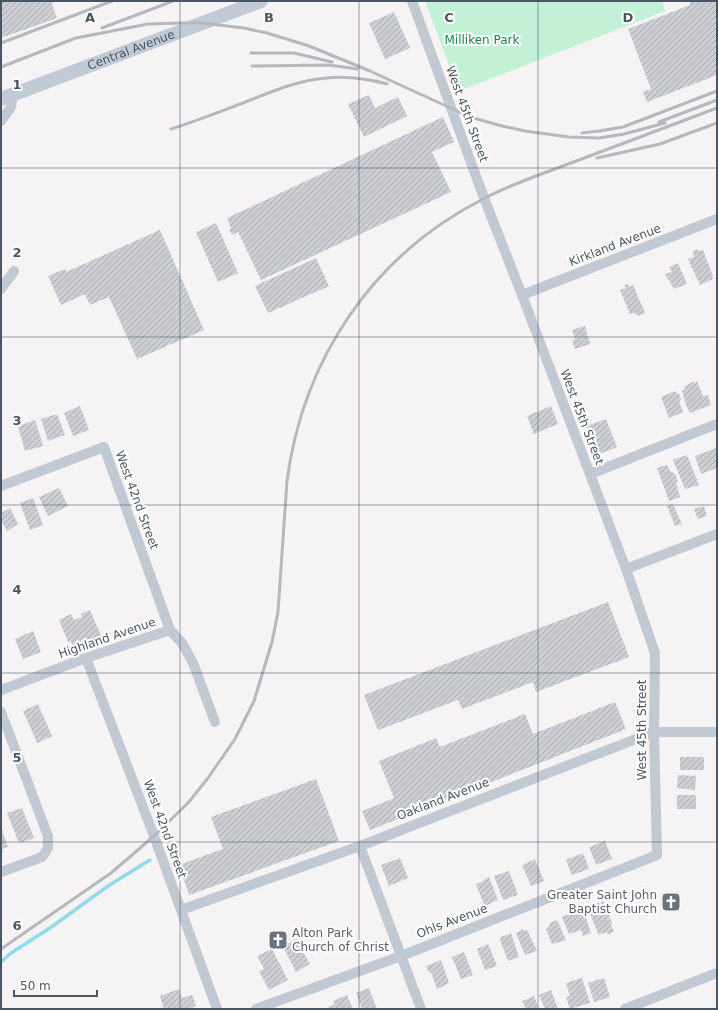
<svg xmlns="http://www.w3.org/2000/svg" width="718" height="1010" viewBox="0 0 718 1010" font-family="'DejaVu Sans',sans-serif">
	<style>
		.green { fill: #c3f1d5 }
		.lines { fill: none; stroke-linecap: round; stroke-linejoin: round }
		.stream { stroke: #90daee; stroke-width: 3.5 }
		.building { fill: url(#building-hatch) }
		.street { stroke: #c1cad2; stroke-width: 10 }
		.secondary { stroke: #c1cbd6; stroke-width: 14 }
		.rail { stroke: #b5b8bd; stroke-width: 3 }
		.grid { fill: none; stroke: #4a5661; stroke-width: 1; stroke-opacity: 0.55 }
		.labels { text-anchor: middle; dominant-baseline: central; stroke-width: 4; stroke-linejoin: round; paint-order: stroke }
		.park-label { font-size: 12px; fill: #17864f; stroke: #fff }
		.street-label { font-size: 12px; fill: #4a5661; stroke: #fff }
		.worship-label { font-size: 12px; fill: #5b616d; stroke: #fff; text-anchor: end }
		.grid-label { font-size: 13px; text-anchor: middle; font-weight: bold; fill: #4a5661; stroke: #fff; stroke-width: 4; stroke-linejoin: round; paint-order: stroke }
	</style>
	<defs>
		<pattern id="building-hatch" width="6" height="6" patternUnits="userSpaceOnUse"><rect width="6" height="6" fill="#cdcfd5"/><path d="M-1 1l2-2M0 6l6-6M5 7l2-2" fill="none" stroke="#a8abb0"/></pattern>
	</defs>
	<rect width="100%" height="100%" fill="#f5f3f3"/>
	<path class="green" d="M 425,1 L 662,1 L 665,11 L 464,89 L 457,86 Z"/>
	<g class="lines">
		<path class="stream" d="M 1,962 L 11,953 L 50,928 L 108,886 L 150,860"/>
	</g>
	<path class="building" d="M 1,1 L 51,1 L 57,18 L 1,38 Z
		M 689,1 L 717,1 L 717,75 L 647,102 L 643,92 L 651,89 L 628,29 L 690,5 Z
		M 394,12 L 410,48 L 385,59 L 369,23 Z
		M 369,95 L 375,108 L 398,97 L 407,116 L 364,137 L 348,104 Z
		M 443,117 L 454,142 L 432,152 L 451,192 L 261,280 L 238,232 L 232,235 L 229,229 L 231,228 L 227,218 Z
		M 216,223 L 238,273 L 218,282 L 196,232 Z
		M 160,230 L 204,330 L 137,359 L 109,297 L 90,305 L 85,294 L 61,305 L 48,276 L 65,269 L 66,272 Z
		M 697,249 L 698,251 L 703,250 L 713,276 L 712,276 L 713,279 L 700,285 L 688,259 L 694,257 L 693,251 Z
		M 316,258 L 329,286 L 268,313 L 255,286 Z
		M 678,263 L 687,284 L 674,289 L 665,274 L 672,272 L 669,267 Z
		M 628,284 L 629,287 L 633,285 L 645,313 L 637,316 L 636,313 L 630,314 L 620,290 L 626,288 L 624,285 Z
		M 585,326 L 590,344 L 575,349 L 572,341 L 575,339 L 572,330 Z
		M 694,381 L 695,383 L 697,381 L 703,396 L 708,395 L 711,405 L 690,413 L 686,405 L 682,391 L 685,389 L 684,387 Z
		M 675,391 L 677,394 L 679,393 L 681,400 L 679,401 L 683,412 L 669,418 L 661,397 Z
		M 80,406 L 89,430 L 73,436 L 64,413 Z
		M 551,406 L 558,424 L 534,434 L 527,416 Z
		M 57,414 L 65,435 L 48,441 L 41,419 Z
		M 606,419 L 617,447 L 597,455 L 586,426 Z
		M 35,420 L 43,446 L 25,451 L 18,426 Z
		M 716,448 L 717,468 L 701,474 L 695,456 Z
		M 687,455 L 699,485 L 685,489 L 673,460 Z
		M 667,465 L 670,471 L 675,474 L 678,481 L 676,482 L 680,497 L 669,501 L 657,468 Z
		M 59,488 L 68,506 L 48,516 L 39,497 Z
		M 33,498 L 43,525 L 30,530 L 20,503 Z
		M 673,504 L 682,524 L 675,526 L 667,506 Z
		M 704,506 L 707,516 L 698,519 L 694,509 Z
		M 10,508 L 18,524 L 7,531 L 1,520 L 1,513 Z
		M 608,602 L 629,657 L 536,692 L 533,682 L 462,709 L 458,700 L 378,730 L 364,695 Z
		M 90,610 L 101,636 L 73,648 L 71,641 L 68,642 L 59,620 L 71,614 L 74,620 L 82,617 L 81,614 Z
		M 33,631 L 41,652 L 23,659 L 15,639 Z
		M 615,702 L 626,729 L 370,830 L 362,811 L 394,798 L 379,761 L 436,738 L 440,747 L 525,714 L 533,734 Z
		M 38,704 L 52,736 L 37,743 L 23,711 Z
		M 680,757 L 704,757 L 704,770 L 680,770 Z
		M 678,775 L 696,776 L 695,790 L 677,788 Z
		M 316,779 L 339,841 L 189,895 L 179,865 L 223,849 L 211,817 Z
		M 677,795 L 696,795 L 696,809 L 677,809 Z
		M 22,808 L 34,838 L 19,843 L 7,813 Z
		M 1,827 L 8,847 L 2,849 L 3,853 L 1,853 Z
		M 605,841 L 612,859 L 596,865 L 589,847 Z
		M 583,853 L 589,869 L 572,875 L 566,860 Z
		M 400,858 L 408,878 L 389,886 L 381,865 Z
		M 535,859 L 544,881 L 531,886 L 522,865 Z
		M 509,871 L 518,895 L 503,900 L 494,876 Z
		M 489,877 L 498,900 L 485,906 L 476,885 Z
		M 603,901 L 612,923 L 611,925 L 614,932 L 608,934 L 607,932 L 600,934 L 599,936 L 588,908 Z
		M 583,909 L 591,933 L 583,936 L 581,930 L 569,934 L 562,917 Z
		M 557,920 L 566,940 L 552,944 L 546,929 L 549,927 L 550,923 Z
		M 524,929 L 524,931 L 527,930 L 537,951 L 525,955 L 516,933 Z
		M 511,933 L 519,957 L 508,961 L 500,940 L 501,937 Z
		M 296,939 L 310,964 L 296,972 L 283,946 Z
		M 488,944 L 497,966 L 485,970 L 477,949 Z
		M 272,949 L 288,980 L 269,990 L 259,971 L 264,969 L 257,956 Z
		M 464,952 L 473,975 L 461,979 L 452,957 Z
		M 441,960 L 449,983 L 437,989 L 431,972 L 429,973 L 426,966 Z
		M 582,978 L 590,1003 L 570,1009 L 566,997 L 570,996 L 566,983 Z
		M 604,978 L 610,997 L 594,1002 L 588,983 Z
		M 369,988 L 377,1009 L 362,1009 L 356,993 Z
		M 179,989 L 182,998 L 192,995 L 196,1006 L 188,1009 L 164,1009 L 160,996 Z
		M 551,990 L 558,1009 L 545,1009 L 539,995 Z
		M 347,995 L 353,1009 L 328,1009 L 327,1008 L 335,1004 L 333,1001 Z
		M 534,996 L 539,1009 L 526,1009 L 522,1001 Z"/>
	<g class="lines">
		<path class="street" d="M 1,121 L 11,107 L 13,94
			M 1,289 L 14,271
			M 522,295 L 717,219
			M 590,474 L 717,424
			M 1,486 L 104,447 L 170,630
			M 626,569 L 717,534
			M 86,658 L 154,836 L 217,1009
			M 1,690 L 86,658 L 170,630 L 182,643 L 193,663 L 215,722
			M 1,712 L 48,836 L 48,848 L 42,857 L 1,872
			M 360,846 L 421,1009
			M 181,910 L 360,846 L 654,732 L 717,732
			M 256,1009 L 401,956 L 657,855 L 654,732 L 655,653 L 626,569 L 522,295 L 484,198 L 412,1
			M 625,1009 L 717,973"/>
		<path class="secondary" id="s1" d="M 1,99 L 261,1"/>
		<path class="rail" d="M 102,28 L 173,1
			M 1,43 L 112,1
			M 251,53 L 294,53 L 332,62
			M 252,66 L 329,65 L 357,69
			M 1,67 L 76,38 L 148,24 L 181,23 L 201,23 L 244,28 L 267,33 L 309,46 L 370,71 L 470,117 L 502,126 L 525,131 L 569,137 L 599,138 L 624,134 L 665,123
			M 659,122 L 717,100
			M 171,129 C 197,121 222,111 248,101 C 273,91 299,80 327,78 C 347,76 368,79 387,84
			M 582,133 L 599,131 L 623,127 L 717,91
			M 597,158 L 660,144 L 717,123
			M 1,949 L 111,873 L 154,836 L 188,803 L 208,778 L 235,739 L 254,701 L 272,642 L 278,612 L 287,481 C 303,359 373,255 483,199 C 511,184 542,174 571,163 C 620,145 668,126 717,108"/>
	</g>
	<path class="grid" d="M 180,1 L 180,1009M 359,1 L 359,1009M 538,1 L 538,1009M 1,168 L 717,168M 1,337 L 717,337M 1,505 L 717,505M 1,673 L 717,673M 1,842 L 717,842"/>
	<defs>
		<g id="church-square" transform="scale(1)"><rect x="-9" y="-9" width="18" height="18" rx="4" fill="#6b7280" stroke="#fff"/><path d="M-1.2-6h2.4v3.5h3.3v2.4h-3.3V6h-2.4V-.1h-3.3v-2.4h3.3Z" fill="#fff"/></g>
	</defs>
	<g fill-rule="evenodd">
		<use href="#church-square" x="671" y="902"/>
		<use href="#church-square" x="278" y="940"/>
	</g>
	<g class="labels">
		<g class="park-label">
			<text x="482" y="40">Milliken Park</text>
		</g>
		<g class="street-label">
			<text stroke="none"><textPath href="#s1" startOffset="139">Central Avenue</textPath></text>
			<text transform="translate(467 114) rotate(70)">West 45th Street</text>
			<text transform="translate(615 245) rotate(-21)">Kirkland Avenue</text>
			<text transform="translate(582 417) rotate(69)">West 45th Street</text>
			<text transform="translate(137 500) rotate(70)">West 42nd Street</text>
			<text transform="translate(107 638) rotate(-19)">Highland Avenue</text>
			<text transform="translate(642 730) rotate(-90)">West 45th Street</text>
			<text transform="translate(443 799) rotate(-21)">Oakland Avenue</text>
			<text transform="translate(165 829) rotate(70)">West 42nd Street</text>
			<text transform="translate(452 921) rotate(-21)">Ohls Avenue</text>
		</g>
		<g class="worship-label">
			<text x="657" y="895">Greater Saint John<tspan x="657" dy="14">Baptist Church</tspan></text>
			<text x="292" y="933" text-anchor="start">Alton Park<tspan x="292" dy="14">Church of Christ</tspan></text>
		</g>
	</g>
	<g class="grid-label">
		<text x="90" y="22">A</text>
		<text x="269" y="22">B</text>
		<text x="449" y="22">C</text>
		<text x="628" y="22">D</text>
		<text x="17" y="89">1</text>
		<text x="17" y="257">2</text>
		<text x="17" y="425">3</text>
		<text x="17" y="594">4</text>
		<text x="17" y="762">5</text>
		<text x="17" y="930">6</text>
	</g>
	<rect width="718" height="1010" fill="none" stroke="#4a5661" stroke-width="4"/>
	<path d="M14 990v6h83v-6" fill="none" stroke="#4a5661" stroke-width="2"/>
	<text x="20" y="990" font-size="12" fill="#4a5661" stroke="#ffffff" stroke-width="3" paint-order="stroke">50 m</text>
</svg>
